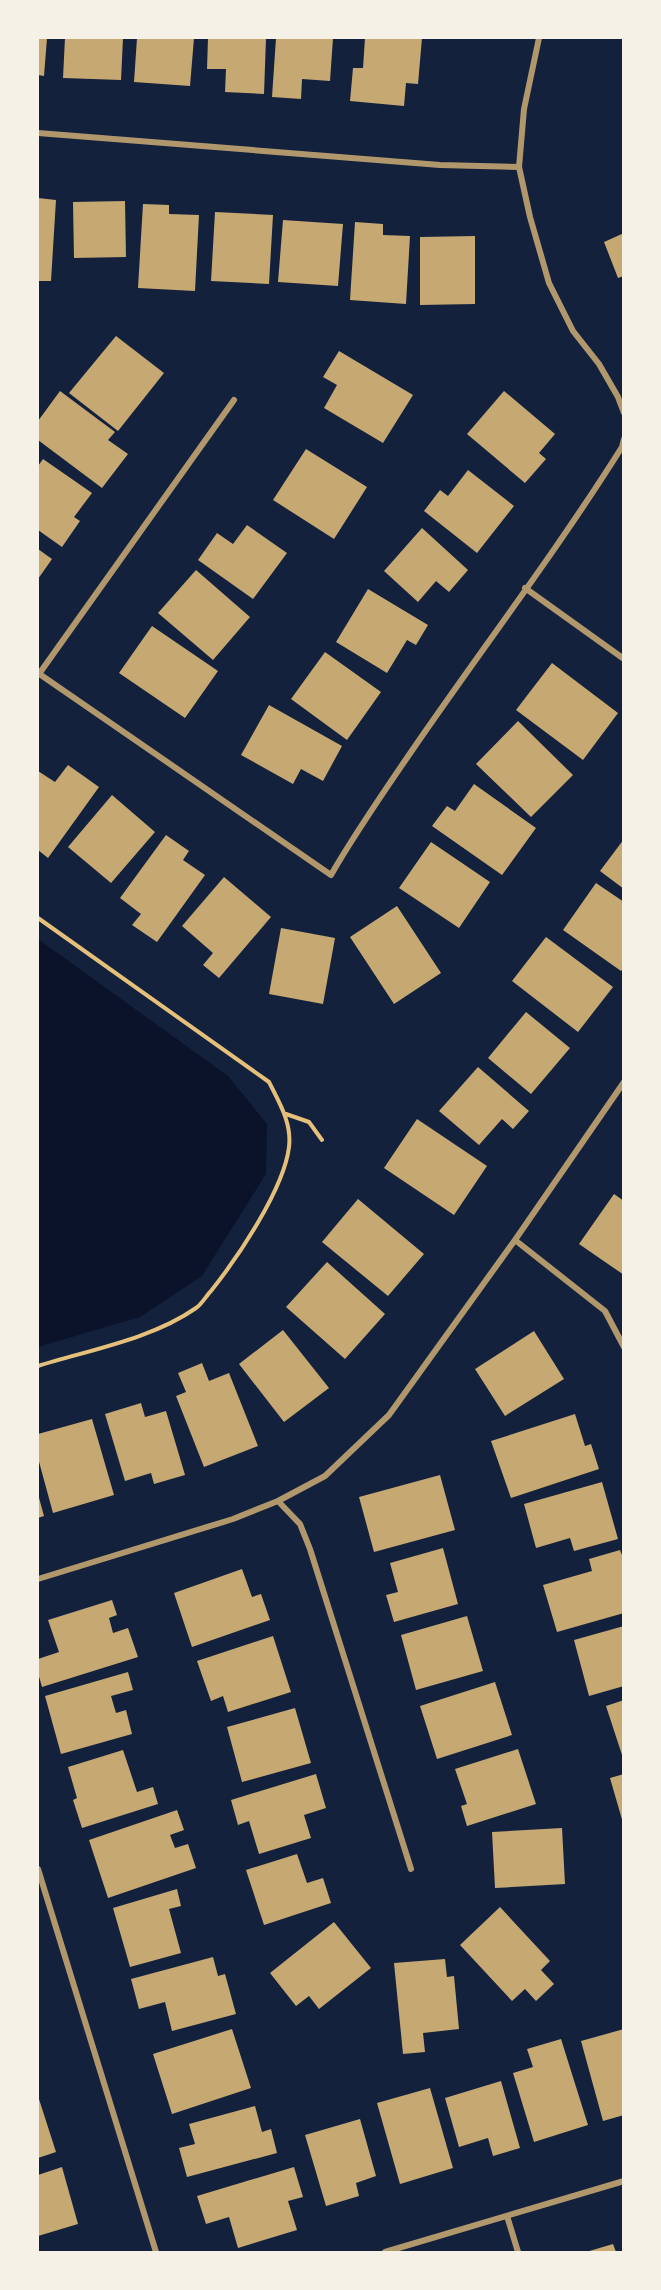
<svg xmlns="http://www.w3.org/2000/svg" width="661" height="2290" viewBox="0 0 661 2290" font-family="Karla,sans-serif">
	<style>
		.water { fill: #0b132b }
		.building { fill: #c6a872 }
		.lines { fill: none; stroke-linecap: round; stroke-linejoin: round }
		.path { stroke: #e5c07b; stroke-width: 4 }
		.minor { stroke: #b1986c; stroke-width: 6 }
	</style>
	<rect width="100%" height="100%" fill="#14213d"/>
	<path class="water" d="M 38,939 L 228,1076 L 267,1124 L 266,1174 L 202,1276 L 140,1317 L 38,1347 Z"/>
	<path class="building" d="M 38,38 L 47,38 L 44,76 L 38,75 Z
		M 65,38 L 123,38 L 121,80 L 63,78 Z
		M 137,38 L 194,38 L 190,86 L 134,82 Z
		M 208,38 L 266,38 L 264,94 L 225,92 L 226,69 L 207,69 Z
		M 276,38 L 333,38 L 330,81 L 302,79 L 301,99 L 272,97 Z
		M 365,38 L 422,38 L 418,84 L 406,83 L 404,106 L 350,101 L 353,68 L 363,68 Z
		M 38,198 L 56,200 L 51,281 L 38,281 Z
		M 125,201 L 126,257 L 74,258 L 73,202 Z
		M 143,204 L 169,205 L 169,214 L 199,215 L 195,291 L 138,288 Z
		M 215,212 L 273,215 L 269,284 L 211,281 Z
		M 283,220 L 343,224 L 338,286 L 278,282 Z
		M 355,222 L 383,224 L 383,235 L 410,236 L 406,304 L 350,300 Z
		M 624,233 L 624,276 L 618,278 L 604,242 Z
		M 475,236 L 475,304 L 420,305 L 420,237 Z
		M 116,336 L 164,373 L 118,431 L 69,393 Z
		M 339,351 L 413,395 L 383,443 L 324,408 L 337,385 L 323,377 Z
		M 60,391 L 115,432 L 108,440 L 128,454 L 102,488 L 38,440 L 38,421 Z
		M 504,391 L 555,434 L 539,453 L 546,459 L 525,483 L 467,434 Z
		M 306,449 L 367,487 L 334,539 L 273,500 Z
		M 43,459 L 92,493 L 74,517 L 80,521 L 62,547 L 38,530 L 38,466 Z
		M 468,470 L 514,506 L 477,553 L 424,511 L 440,490 L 448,496 Z
		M 247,525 L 287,553 L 253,599 L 198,560 L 217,533 L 233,544 Z
		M 422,528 L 468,570 L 449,592 L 436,581 L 418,602 L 384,571 Z
		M 38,549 L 52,559 L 38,579 Z
		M 196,570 L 250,617 L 213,660 L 158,613 Z
		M 368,589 L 428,625 L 416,645 L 407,640 L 387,673 L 336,642 Z
		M 152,626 L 218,671 L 185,718 L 119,673 Z
		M 325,652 L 381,692 L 347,740 L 291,699 Z
		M 552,663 L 618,713 L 583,760 L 516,710 Z
		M 269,705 L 342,746 L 323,781 L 301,769 L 293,784 L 241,755 Z
		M 518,721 L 573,775 L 531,817 L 476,764 Z
		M 68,765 L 99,787 L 48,858 L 38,850 L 38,771 L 55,782 Z
		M 474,784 L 536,828 L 502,875 L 432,826 L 447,806 L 455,811 Z
		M 112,795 L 155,832 L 111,883 L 68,847 Z
		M 166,835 L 189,851 L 183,860 L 205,875 L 157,942 L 132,925 L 141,914 L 120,898 Z
		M 624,839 L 624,889 L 600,871 Z
		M 431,842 L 490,882 L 459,928 L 399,888 Z
		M 224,877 L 271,917 L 219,978 L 203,965 L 213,953 L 182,926 Z
		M 596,883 L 624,902 L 624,967 L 621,971 L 563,930 Z
		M 397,906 L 441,973 L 394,1004 L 350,937 Z
		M 281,928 L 335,938 L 323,1004 L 269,994 Z
		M 546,937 L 613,987 L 578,1032 L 512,981 Z
		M 526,1012 L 570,1048 L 531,1094 L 488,1058 Z
		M 478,1067 L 529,1111 L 513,1129 L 502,1119 L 479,1145 L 439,1111 Z
		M 417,1119 L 487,1166 L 454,1215 L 384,1168 Z
		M 614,1194 L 624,1201 L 624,1275 L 579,1244 Z
		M 358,1199 L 424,1254 L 388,1296 L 322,1242 Z
		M 327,1262 L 385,1314 L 345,1359 L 286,1307 Z
		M 283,1330 L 329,1388 L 284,1422 L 239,1364 Z
		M 534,1331 L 564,1379 L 505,1416 L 475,1369 Z
		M 202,1363 L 209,1381 L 229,1373 L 258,1446 L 204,1467 L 176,1396 L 186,1392 L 178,1373 Z
		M 141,1403 L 145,1417 L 166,1411 L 185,1475 L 154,1484 L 151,1473 L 125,1481 L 105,1414 Z
		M 575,1414 L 585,1446 L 591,1444 L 599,1469 L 511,1498 L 491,1441 Z
		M 92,1419 L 114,1495 L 53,1513 L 38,1458 L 38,1434 Z
		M 440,1475 L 455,1530 L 374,1552 L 359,1497 Z
		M 602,1482 L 618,1539 L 574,1551 L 570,1538 L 536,1548 L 524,1504 Z
		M 38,1494 L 44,1516 L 38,1518 Z
		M 443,1548 L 458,1604 L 394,1622 L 386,1595 L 398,1592 L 390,1563 Z
		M 620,1550 L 624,1560 L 624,1613 L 557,1632 L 543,1585 L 592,1571 L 589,1559 Z
		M 242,1569 L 252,1597 L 261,1594 L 270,1620 L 192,1647 L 174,1593 Z
		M 112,1600 L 117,1615 L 109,1618 L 113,1633 L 128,1628 L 138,1657 L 42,1687 L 38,1673 L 38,1659 L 59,1652 L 48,1620 Z
		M 467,1616 L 483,1671 L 416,1690 L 401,1635 Z
		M 624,1626 L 624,1686 L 589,1696 L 574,1640 Z
		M 273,1636 L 291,1692 L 228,1712 L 223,1696 L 211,1701 L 197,1661 Z
		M 128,1672 L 133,1690 L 111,1696 L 116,1713 L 126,1710 L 132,1734 L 61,1754 L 45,1696 Z
		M 495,1682 L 512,1735 L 437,1759 L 420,1706 Z
		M 624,1700 L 624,1758 L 623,1758 L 606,1706 Z
		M 295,1708 L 311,1763 L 242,1782 L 227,1727 Z
		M 518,1749 L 536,1804 L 467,1826 L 461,1806 L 467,1804 L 455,1769 Z
		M 123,1750 L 137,1792 L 153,1787 L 158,1804 L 82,1828 L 73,1800 L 77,1798 L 68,1767 Z
		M 316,1774 L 326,1808 L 304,1815 L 311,1838 L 259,1854 L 249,1821 L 238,1825 L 231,1800 Z
		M 624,1774 L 624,1823 L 623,1823 L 610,1778 Z
		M 177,1810 L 184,1830 L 170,1835 L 175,1848 L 188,1844 L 196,1868 L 108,1898 L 89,1840 Z
		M 562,1828 L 565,1884 L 495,1888 L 492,1832 Z
		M 297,1854 L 307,1883 L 323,1878 L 331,1903 L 264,1925 L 246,1870 Z
		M 177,1889 L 181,1906 L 169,1909 L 181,1953 L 130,1967 L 113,1908 Z
		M 500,1907 L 550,1961 L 541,1970 L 554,1984 L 536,2001 L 525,1989 L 512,2001 L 460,1945 Z
		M 334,1922 L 371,1968 L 319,2009 L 309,1996 L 296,2006 L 270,1973 Z
		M 213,1957 L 218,1976 L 225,1974 L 236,2014 L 172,2031 L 165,2002 L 139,2009 L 131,1979 Z
		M 445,1959 L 447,1977 L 454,1976 L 459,2029 L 423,2033 L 425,2052 L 403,2054 L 394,1963 Z
		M 232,2029 L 251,2088 L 172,2114 L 153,2054 Z
		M 624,2029 L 624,2115 L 603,2121 L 581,2041 Z
		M 561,2039 L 588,2125 L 534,2142 L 513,2073 L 533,2067 L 527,2049 Z
		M 501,2081 L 520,2148 L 493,2156 L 488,2138 L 459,2147 L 445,2098 Z
		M 430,2088 L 453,2168 L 400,2184 L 377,2103 Z
		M 38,2096 L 56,2152 L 38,2158 Z
		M 255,2106 L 262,2132 L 271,2129 L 277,2153 L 187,2177 L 179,2148 L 195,2144 L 189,2124 Z
		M 360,2119 L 376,2176 L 356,2183 L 359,2196 L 326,2206 L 305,2135 Z
		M 62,2167 L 78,2224 L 38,2236 L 38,2175 Z
		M 294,2167 L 303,2197 L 288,2201 L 297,2230 L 238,2248 L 229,2217 L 206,2224 L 197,2196 Z
		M 613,2244 L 616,2252 L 586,2252 Z"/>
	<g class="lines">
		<path class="path" d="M 38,918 L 269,1082 C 279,1102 292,1123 289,1147 C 284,1189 238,1257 211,1291 C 206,1296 202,1304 196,1308 C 152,1339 89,1350 38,1366
			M 286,1114 L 309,1122 L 322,1140"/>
		<path class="minor" d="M 539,38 L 524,109 L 519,167 L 530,217 L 549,283 L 573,331 L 599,364 L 618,397 L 624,413
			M 38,133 L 440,165 L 519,167
			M 525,588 L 624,659
			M 38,673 L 331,875 C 355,833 383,793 411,752 C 481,650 556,552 622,447 L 624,439
			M 39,674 L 234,400
			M 515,1240 L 605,1311 L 624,1347
			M 278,1501 L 300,1524 L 310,1549 L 411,1869
			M 38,1579 L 233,1519 L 278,1501 L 325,1476 L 389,1415 L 515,1240 L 624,1082
			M 38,1869 L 156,2252
			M 507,2216 L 518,2252
			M 385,2252 L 624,2181"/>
	</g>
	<rect width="661" height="2290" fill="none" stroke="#f6f1e7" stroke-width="78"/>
</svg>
